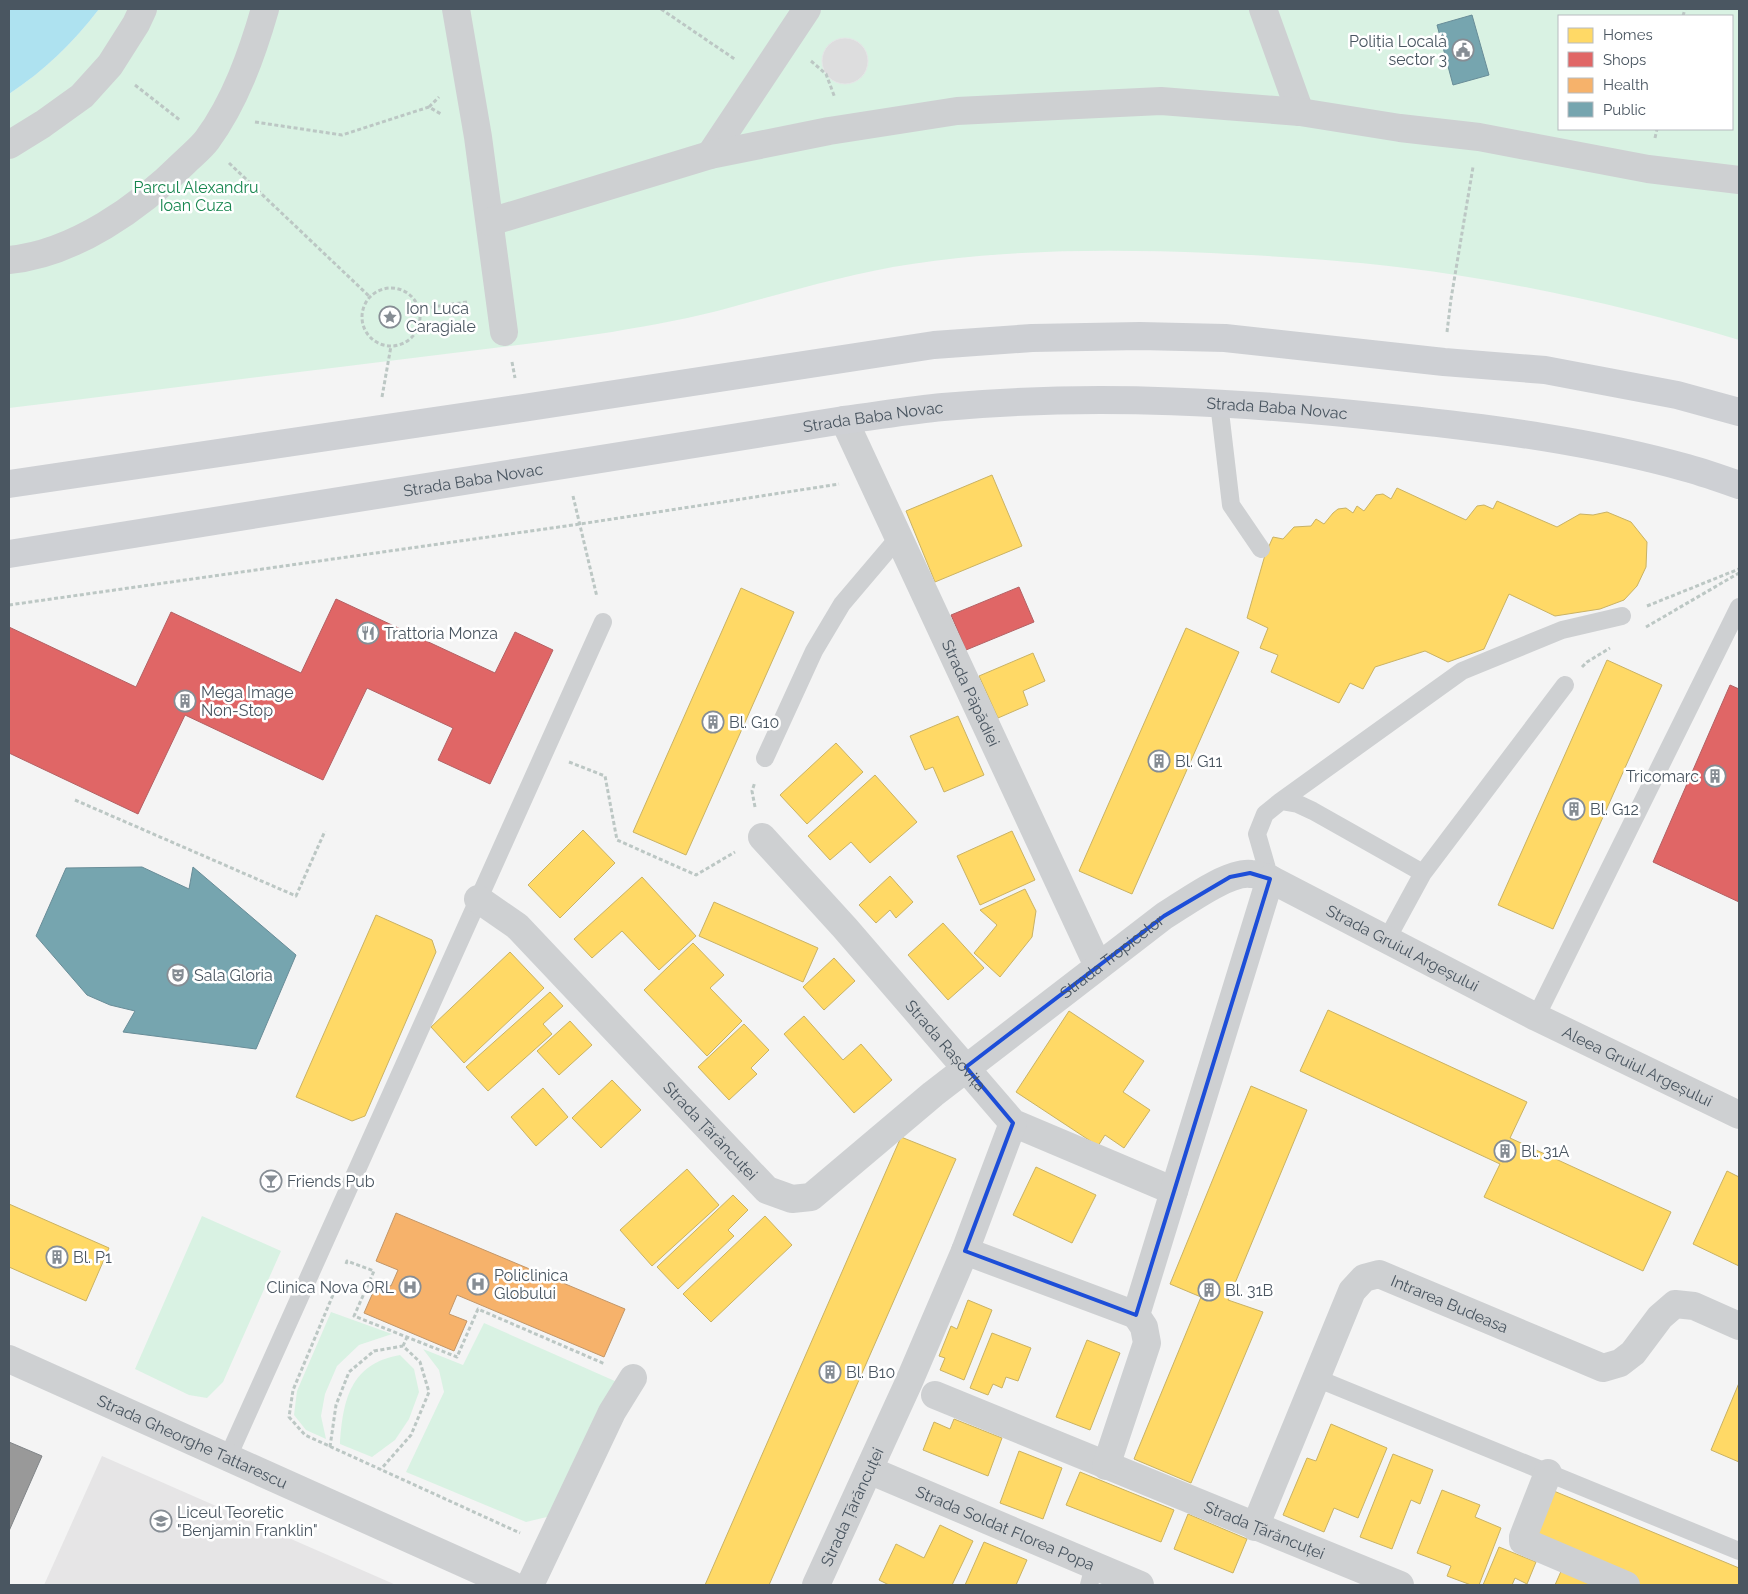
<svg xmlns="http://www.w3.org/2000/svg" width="1748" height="1594" viewBox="0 0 1748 1594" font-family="Raleway,sans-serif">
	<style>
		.education { fill: #e6e5e6 }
		.green { fill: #d9f2e3; fill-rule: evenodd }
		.water { fill: #aee2f0 }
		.homes { fill: #ffd966; stroke: #c9b264 }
		.shops { fill: #e06666; stroke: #b36164 }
		.health { fill: #f6b26b; stroke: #c29668 }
		.public { fill: #76a5af; stroke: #698d98 }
		.industry { fill: #999; stroke: #818588 }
		.building { fill: #ddddde; stroke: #e5e6e7 }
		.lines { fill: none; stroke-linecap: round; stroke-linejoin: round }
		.path { stroke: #bcc7c4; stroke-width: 3; stroke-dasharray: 4 2.5; stroke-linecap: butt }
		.lane { stroke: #ced0d2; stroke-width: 18 }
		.street { stroke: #ced0d2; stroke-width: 28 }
		.secondary { stroke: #ced0d4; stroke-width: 28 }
		.marked { fill: none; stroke: #1d4ed8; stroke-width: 4; stroke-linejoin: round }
		.labels { text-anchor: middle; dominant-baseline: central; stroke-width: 5; stroke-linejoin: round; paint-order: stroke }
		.poi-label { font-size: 16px; fill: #4a5661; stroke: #fff; text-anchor: start }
		.park-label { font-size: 16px; fill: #17864f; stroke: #fff }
		.street-label { font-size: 16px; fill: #4a5661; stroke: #fff }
	</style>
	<rect width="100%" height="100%" fill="#f4f4f4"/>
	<path class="education" d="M 102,1456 L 396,1585 L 44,1585 Z"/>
	<path class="green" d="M 99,9 L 1739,9 L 1739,340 C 1646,312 1552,290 1456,275 C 1375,262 1293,257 1211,253 C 1111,249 1011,249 912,264 C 851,273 792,291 732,307 C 693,318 652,325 612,332 C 519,346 425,356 332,368 C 224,381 117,395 9,408 L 9,94 C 45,70 73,43 99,9 ZM 1559,16 L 1732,16 L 1732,129 L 1559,129 Z
		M 202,1216 L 281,1251 L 223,1382 L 207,1398 L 189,1395 L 135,1369 Z
		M 331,1312 L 392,1334 L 359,1345 L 337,1366 L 325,1394 L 321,1416 L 326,1439 L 306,1430 L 294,1415 L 297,1391 Z
		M 484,1323 L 617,1382 L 551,1516 L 526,1522 L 406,1472 L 444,1392 L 439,1370 L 423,1349 L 463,1365 Z
		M 400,1355 L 414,1369 L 419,1392 L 409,1419 L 395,1440 L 372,1457 L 340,1444 C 343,1400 350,1364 400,1355 Z"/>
	<path class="water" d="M 9,9 L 99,9 C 73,43 45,70 9,94 Z"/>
	<path class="homes" d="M 992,475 L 1022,546 L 935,582 L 906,511 Z
		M 1397,488 L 1466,520 L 1477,506 L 1484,505 L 1493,509 L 1497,501 L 1557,527 L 1580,514 L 1593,515 L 1607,512 L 1631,522 L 1647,542 L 1646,567 L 1637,586 L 1624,600 L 1600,609 L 1555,616 L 1509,594 L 1484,649 L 1448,662 L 1425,651 L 1375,667 L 1363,689 L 1350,683 L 1339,703 L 1271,672 L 1278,655 L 1260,648 L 1268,628 L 1247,618 L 1265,555 L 1273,537 L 1283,539 L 1294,527 L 1311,526 L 1316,519 L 1324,524 L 1333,513 L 1338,509 L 1346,508 L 1353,513 L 1357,506 L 1364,511 L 1376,495 L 1383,494 L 1391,499 Z
		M 741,588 L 794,612 L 686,855 L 633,832 Z
		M 1186,628 L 1239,652 L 1132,894 L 1079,871 Z
		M 1033,653 L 1045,681 L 1023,691 L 1028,705 L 998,718 L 979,676 Z
		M 1607,660 L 1662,685 L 1553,929 L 1498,905 Z
		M 958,716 L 984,775 L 944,792 L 933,767 L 925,770 L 910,736 Z
		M 836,743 L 863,772 L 807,824 L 780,795 Z
		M 875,775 L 917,822 L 870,863 L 851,842 L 830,860 L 808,836 Z
		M 583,830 L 615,863 L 560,918 L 528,885 Z
		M 1012,831 L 1035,880 L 980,905 L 957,856 Z
		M 890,876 L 913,902 L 896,918 L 890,910 L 876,923 L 859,905 Z
		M 642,877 L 696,936 L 659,970 L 622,931 L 592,958 L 574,939 Z
		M 1025,889 L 1036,911 L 1032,937 L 1000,977 L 974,953 L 997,925 L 980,910 Z
		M 714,902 L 818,948 L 803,982 L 699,936 Z
		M 376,915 L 432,940 L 436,952 L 365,1116 L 352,1121 L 296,1097 Z
		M 943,923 L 984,968 L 948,1000 L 908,955 Z
		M 693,943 L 724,975 L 710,988 L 742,1021 L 707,1056 L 644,990 Z
		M 510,952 L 544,988 L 464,1063 L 431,1027 Z
		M 834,958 L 855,981 L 824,1010 L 803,987 Z
		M 550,992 L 563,1006 L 543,1024 L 552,1034 L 488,1091 L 466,1067 Z
		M 1328,1010 L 1527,1102 L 1510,1138 L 1671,1212 L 1643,1271 L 1484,1197 L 1500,1164 L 1300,1071 Z
		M 1069,1011 L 1144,1061 L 1123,1092 L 1150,1110 L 1124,1148 L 1105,1135 L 1098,1146 L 1016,1092 Z
		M 804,1016 L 843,1060 L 861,1044 L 892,1080 L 854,1113 L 784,1034 Z
		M 570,1021 L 592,1045 L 559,1075 L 537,1051 Z
		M 744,1024 L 769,1050 L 751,1068 L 757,1074 L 729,1100 L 698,1067 Z
		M 612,1080 L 641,1110 L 601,1148 L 572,1118 Z
		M 1251,1086 L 1307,1110 L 1228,1300 L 1263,1312 L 1191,1483 L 1134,1459 L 1201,1297 L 1170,1284 Z
		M 543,1088 L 568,1117 L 536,1146 L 511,1117 Z
		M 901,1137 L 956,1159 L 769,1585 L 705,1585 Z
		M 1036,1167 L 1096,1195 L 1072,1243 L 1013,1215 Z
		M 687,1169 L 719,1205 L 652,1266 L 620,1230 Z
		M 1727,1171 L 1739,1177 L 1739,1266 L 1693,1244 Z
		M 733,1195 L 748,1210 L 728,1230 L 734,1236 L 678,1289 L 657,1267 Z
		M 9,1204 L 109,1248 L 86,1301 L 9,1267 Z
		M 765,1216 L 792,1245 L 711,1322 L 683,1294 Z
		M 968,1300 L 992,1310 L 964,1380 L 940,1370 L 945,1358 L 939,1356 L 951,1326 L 957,1329 Z
		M 992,1333 L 1031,1348 L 1018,1381 L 1006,1377 L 1002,1388 L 993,1384 L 988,1395 L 970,1388 Z
		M 1087,1340 L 1120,1353 L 1090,1430 L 1056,1417 Z
		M 1739,1383 L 1739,1462 L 1711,1450 Z
		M 954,1419 L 1002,1438 L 988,1476 L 923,1450 L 934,1422 L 950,1429 Z
		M 1331,1424 L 1387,1448 L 1358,1518 L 1334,1508 L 1324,1532 L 1283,1515 L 1307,1458 L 1316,1461 Z
		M 1019,1451 L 1062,1468 L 1043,1519 L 1000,1503 Z
		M 1393,1454 L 1433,1470 L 1420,1504 L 1411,1500 L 1392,1549 L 1360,1537 Z
		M 1080,1472 L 1174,1510 L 1161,1542 L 1066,1505 Z
		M 1549,1489 L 1739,1568 L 1739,1585 L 1637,1585 L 1528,1540 Z
		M 1442,1490 L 1480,1505 L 1475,1517 L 1501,1528 L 1479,1585 L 1471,1585 L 1447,1576 L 1451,1566 L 1417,1553 Z
		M 1188,1514 L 1247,1539 L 1233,1573 L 1174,1549 Z
		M 940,1525 L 973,1541 L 952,1585 L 889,1585 L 879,1580 L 896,1544 L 924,1558 Z
		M 984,1542 L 1027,1560 L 1016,1585 L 965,1585 Z
		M 1499,1547 L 1536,1562 L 1527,1584 L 1515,1578 L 1512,1585 L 1483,1585 Z
		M 1562,1569 L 1600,1585 L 1555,1585 Z"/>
	<path class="shops" d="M 1019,587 L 1034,622 L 966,650 L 951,615 Z
		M 336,599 L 495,673 L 515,632 L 553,650 L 490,784 L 438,760 L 453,728 L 367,688 L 323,780 L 185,715 L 138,814 L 9,753 L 9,627 L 136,687 L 171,612 L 301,673 Z
		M 1730,685 L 1739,689 L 1739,902 L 1653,862 Z"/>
	<path class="health" d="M 396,1213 L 625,1309 L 604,1357 L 457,1295 L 449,1314 L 467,1321 L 454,1351 L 364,1313 L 378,1281 L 391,1286 L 398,1270 L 376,1261 Z"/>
	<path class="public" d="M 1472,15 L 1489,75 L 1453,85 L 1437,25 Z
		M 142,867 L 189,889 L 193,867 L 296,955 L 256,1049 L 123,1032 L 135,1011 L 110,1005 L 87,995 L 36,936 L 66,868 Z"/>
	<path class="industry" d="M 9,1442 L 42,1456 L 9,1531 Z"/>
	<path class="building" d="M822 61a23 23 0 1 1 46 0a23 23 0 1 1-46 0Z"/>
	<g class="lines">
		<path class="path" d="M 661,9 L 736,60
			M 1683,16 L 1685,9
			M 811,61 L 826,74 L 835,98
			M 135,85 L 181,121
			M 429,107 L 439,97
			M 255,122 L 342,135 L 429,107 L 441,114
			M 1655,138 L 1657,129
			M 229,163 L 370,297
			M362 317a29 29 0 1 1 58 0a29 29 0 1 1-58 0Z
			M 418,309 L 467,302
			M 1447,332 L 1451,299 L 1473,167
			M 512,362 L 515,378
			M 382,397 L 391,346
			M 573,496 L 597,597
			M 9,605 L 580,524 L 839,484
			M 1647,606 L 1739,569
			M 1646,627 L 1739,573
			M 1582,667 L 1587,662 L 1610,648
			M 569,762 L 605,776 L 617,840 L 696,875 L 735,852
			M 75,800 L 296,896 L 325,831
			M 755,807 L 752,791 L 755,782
			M 346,1264 L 347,1261 L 374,1271 L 354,1316 L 457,1357 L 478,1309 L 605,1364
			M 338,1283 L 293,1390 L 289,1417 L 305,1435 L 520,1533
			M 403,1346 L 407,1337
			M 330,1447 L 336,1405 L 349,1372 L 374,1351 L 403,1346 L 420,1362 L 429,1392 L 411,1435 L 381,1469"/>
		<path class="lane" d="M 1219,403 L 1231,505 L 1261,549
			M 765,758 L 814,651 L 842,604 L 898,538
			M 1281,801 L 1462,671 L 1562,630 L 1622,616
			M 1423,873 L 1565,685
			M 1270,879 L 1257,834 L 1265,814 L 1281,801 L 1298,804 L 1313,811 L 1423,873 L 1387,939
			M 1536,1017 L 1739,607
			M 1316,1378 L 1739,1551
			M 228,1457 L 603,622
			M 1089,1585 L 1094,1566"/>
		<g class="street">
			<path d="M 456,9 L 478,137 L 504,332"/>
			<path d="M 1263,9 L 1300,112"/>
			<path d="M 9,145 L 43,124 L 82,96 L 110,65 L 136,24 L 143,9"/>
			<path d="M 710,155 L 807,9"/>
			<path d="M 490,222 L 710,155 L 829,131 L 957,111 L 1161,101 L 1300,112 L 1400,128 L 1479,137 L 1648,169 L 1739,180"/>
			<path d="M 9,260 C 74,254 140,207 185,162 C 192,155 201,148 207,140 C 235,102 252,54 265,9"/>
			<path id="s1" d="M 844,420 L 1098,966"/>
			<path id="s2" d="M 762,837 L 845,928 L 1013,1123 L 1174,1191"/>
			<path id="s3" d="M 478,899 L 517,926 L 767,1190 L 792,1199 L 811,1197 L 933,1094 L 1164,916 C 1184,904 1228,871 1251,874 C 1257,874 1264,877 1270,879 L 1536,1017 L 1739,1115"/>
			<path d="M 965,1251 L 1136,1315"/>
			<path id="s4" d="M 9,1359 L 512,1585"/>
			<path id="s5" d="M 935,1395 L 1400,1585"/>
			<path d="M 1106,1466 L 1147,1343 L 1144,1327 L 1136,1315 L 1270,879"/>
			<path id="s6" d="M 869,1470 L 1140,1585"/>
			<path d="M 1548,1473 L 1523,1537 L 1523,1541 L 1626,1585"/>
			<path id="s7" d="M 1255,1527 L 1352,1291 L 1364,1278 L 1379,1274 L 1603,1368 L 1620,1363 L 1633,1353 L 1660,1317 L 1675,1304 L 1694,1306 L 1739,1326"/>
			<path d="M 530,1585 L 612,1412 L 633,1378"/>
			<path id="s8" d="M 816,1585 L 908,1384 L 965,1251 L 1013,1123"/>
		</g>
		<g class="secondary">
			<path d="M 9,484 L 523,408 L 934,345 L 1032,338 L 1140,336 L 1225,338 L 1444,362 L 1545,370 L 1677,395 L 1739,412"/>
			<path id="s9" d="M 9,554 L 844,420 C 876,416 910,410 943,407 C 1095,393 1249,402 1401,419 C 1497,429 1594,442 1687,468 C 1705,473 1722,479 1739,485"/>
		</g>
	</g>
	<path class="marked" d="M 1250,873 L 1270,879 L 1136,1315 L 965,1251 L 1013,1123 L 966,1067 L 1164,916 L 1230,877 Z"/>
	<defs>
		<g id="civic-ring" transform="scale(1.125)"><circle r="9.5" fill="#fff" stroke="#868d94" stroke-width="1.5"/><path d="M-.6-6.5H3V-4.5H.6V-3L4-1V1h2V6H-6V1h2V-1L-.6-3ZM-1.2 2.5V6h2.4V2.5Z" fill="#868d94"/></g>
		<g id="sight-ring" transform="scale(1.125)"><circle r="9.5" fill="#fff" stroke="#868d94" stroke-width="1.5"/><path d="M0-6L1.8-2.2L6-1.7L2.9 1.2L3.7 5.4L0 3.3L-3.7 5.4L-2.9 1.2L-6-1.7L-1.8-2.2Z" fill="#868d94"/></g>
		<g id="restaurant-ring" transform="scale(1.125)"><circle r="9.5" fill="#fff" stroke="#868d94" stroke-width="1.5"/><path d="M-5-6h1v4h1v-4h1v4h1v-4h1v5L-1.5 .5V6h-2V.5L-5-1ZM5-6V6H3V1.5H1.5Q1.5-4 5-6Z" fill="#868d94"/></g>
		<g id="building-ring" transform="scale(1.125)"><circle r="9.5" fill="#fff" stroke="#868d94" stroke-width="1.5"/><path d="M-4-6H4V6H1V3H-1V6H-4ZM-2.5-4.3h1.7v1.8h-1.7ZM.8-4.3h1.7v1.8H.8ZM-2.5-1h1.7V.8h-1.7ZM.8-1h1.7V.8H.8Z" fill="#868d94"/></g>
		<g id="theatre-ring" transform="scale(1.125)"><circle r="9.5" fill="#fff" stroke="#868d94" stroke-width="1.5"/><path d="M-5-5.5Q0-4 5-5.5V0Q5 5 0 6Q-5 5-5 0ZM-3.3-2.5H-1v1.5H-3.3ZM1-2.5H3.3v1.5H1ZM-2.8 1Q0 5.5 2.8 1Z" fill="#868d94"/></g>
		<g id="bar-ring" transform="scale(1.125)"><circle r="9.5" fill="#fff" stroke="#868d94" stroke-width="1.5"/><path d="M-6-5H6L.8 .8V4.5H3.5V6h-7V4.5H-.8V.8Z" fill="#868d94"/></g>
		<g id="hospital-ring" transform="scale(1.125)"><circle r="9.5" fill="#fff" stroke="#868d94" stroke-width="1.5"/><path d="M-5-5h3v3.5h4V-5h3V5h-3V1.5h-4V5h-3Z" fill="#868d94"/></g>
		<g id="university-ring" transform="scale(1.125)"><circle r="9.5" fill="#fff" stroke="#868d94" stroke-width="1.5"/><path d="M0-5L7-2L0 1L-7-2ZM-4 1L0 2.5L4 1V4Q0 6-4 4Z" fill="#868d94"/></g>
	</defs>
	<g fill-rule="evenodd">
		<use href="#civic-ring" x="1463" y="50"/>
		<use href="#sight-ring" x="390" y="317"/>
		<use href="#restaurant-ring" x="368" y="633"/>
		<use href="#building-ring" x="185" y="701"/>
		<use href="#building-ring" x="713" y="722"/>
		<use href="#building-ring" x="1159" y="761"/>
		<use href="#building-ring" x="1715" y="776"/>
		<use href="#building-ring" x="1574" y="809"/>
		<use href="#theatre-ring" x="178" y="975"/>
		<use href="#building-ring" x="1505" y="1151"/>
		<use href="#bar-ring" x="271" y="1181"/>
		<use href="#building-ring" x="57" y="1257"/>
		<use href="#hospital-ring" x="478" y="1284"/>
		<use href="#hospital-ring" x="410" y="1287"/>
		<use href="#building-ring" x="1209" y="1290"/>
		<use href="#building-ring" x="830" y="1372"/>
		<use href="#university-ring" x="161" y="1521"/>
	</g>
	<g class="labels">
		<g class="poi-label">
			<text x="1447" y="41" text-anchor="end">Poliția Locală<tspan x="1447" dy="18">sector 3</tspan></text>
			<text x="406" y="308">Ion Luca<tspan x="406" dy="18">Caragiale</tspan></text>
			<text x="384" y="633">Trattoria Monza</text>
			<text x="201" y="692">Mega Image<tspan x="201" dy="18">Non-Stop</tspan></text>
			<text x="729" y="722">Bl. G10</text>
			<text x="1175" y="761">Bl. G11</text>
			<text x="1699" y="776" text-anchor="end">Tricomarc</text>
			<text x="1590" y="809">Bl. G12</text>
			<text x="194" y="975">Sala Gloria</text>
			<text x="1521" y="1151">Bl. 31A</text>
			<text x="287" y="1181">Friends Pub</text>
			<text x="73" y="1257">Bl. P1</text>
			<text x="494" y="1275">Policlinica<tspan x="494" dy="18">Globului</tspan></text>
			<text x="394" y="1287" text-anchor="end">Clinica Nova ORL</text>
			<text x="1225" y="1290">Bl. 31B</text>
			<text x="846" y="1372">Bl. B10</text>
			<text x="177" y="1512">Liceul Teoretic<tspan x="177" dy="18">"Benjamin Franklin"</tspan></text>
		</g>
		<g class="park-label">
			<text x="196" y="187">Parcul Alexandru<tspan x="196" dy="18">Ioan Cuza</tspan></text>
		</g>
		<g class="street-label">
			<text stroke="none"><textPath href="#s9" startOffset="1280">Strada Baba Novac</textPath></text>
			<text stroke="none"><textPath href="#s9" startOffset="875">Strada Baba Novac</textPath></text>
			<text stroke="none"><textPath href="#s9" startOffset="470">Strada Baba Novac</textPath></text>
			<text stroke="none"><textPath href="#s1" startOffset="301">Strada Păpădiei</textPath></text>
			<text stroke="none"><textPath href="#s3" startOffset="1175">Strada Gruiul Argeșului</textPath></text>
			<text stroke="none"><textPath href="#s3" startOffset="842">Strada Tropicelor</textPath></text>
			<text stroke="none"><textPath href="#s2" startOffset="278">Strada Rașovița</textPath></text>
			<text stroke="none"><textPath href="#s3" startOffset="1438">Aleea Gruiul Argeșului</textPath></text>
			<text stroke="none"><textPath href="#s3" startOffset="329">Strada Țărăncuței</textPath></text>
			<text stroke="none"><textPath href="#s7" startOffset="365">Intrarea Budeasa</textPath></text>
			<text stroke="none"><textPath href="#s4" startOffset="201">Strada Gheorghe Tattarescu</textPath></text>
			<text stroke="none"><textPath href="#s8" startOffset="86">Strada Țărăncuței</textPath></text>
			<text stroke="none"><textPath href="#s6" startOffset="148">Strada Soldat Florea Popa</textPath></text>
			<text stroke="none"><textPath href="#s5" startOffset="356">Strada Țărăncuței</textPath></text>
		</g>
	</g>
	<rect width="1748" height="1594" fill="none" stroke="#4a5661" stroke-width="20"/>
	<rect x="1558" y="15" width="175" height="115" fill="#ffffff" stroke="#b7bbc0"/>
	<rect x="1568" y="28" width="25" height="15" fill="#ffd966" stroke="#b7bbc0"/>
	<text x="1603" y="40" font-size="15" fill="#4a5661">Homes</text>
	<rect x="1568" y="52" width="25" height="15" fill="#e06666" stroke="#b7bbc0"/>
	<text x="1603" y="65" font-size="15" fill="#4a5661">Shops</text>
	<rect x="1568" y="78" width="25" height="15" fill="#f6b26b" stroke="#b7bbc0"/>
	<text x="1603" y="90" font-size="15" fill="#4a5661">Health</text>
	<rect x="1568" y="102" width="25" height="15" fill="#76a5af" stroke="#b7bbc0"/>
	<text x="1603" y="115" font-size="15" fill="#4a5661">Public</text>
</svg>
